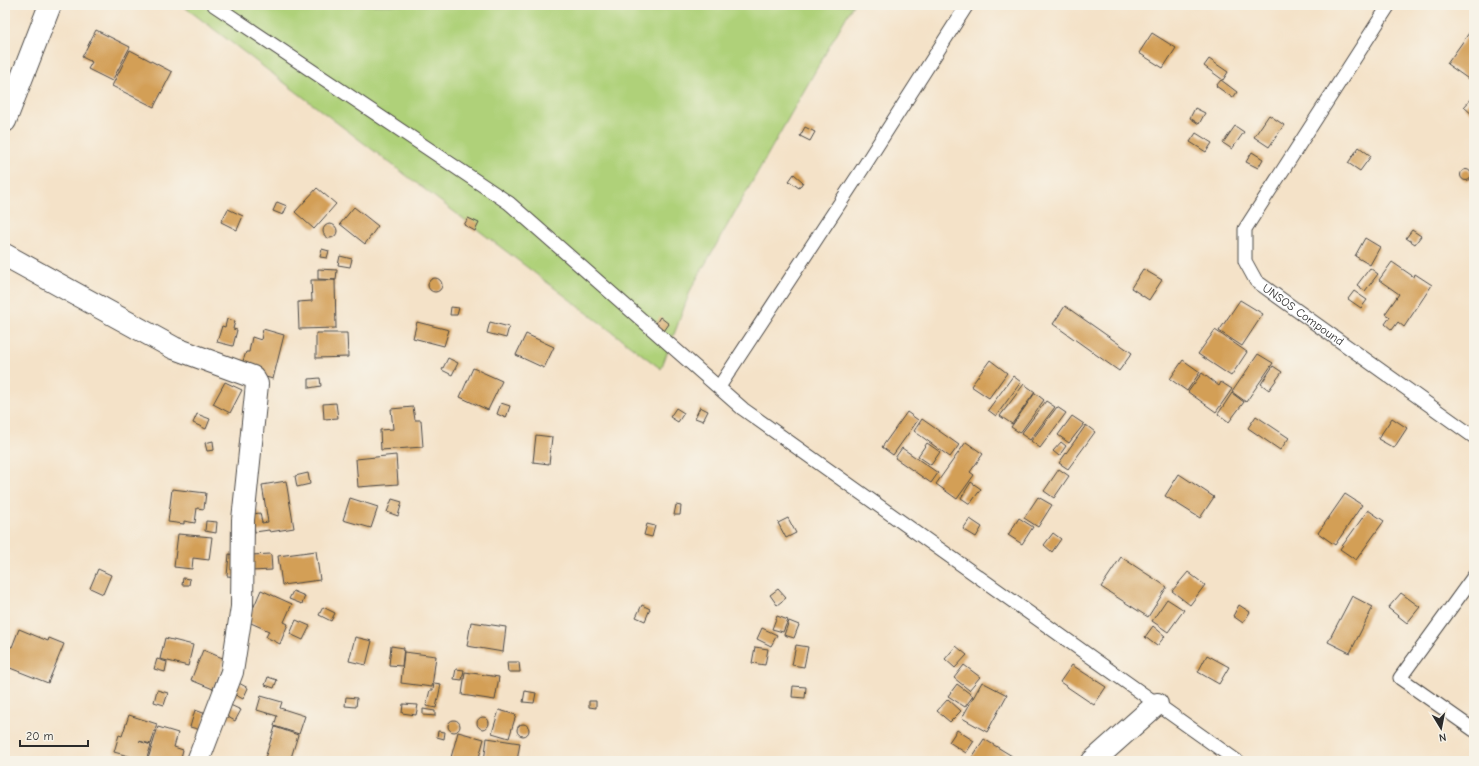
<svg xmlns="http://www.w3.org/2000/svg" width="1479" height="766" viewBox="0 0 1479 766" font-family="'Comic Neue',sans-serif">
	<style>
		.green { fill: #afd179; stroke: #6d7e52 }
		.building { fill: #d39f57 }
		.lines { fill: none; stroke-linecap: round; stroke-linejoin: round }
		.service-casing { stroke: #494643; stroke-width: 15 }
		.minor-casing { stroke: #494643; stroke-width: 24 }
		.secondary-casing { stroke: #494643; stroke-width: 24 }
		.service { stroke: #fff; stroke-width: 13 }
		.minor { stroke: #fff; stroke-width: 22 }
		.secondary { stroke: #fff; stroke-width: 22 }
		.labels { text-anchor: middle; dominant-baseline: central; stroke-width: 4; stroke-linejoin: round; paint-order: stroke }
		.street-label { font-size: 12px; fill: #2b2b2b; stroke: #f7f3e8 }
	</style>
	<rect width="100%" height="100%" fill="#f7f3e8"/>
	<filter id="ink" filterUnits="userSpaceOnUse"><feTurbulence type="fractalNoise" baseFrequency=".025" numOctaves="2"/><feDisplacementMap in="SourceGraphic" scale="8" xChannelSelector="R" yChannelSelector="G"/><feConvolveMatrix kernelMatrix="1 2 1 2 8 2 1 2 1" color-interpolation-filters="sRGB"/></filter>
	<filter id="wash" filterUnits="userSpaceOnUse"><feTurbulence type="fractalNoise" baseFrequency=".012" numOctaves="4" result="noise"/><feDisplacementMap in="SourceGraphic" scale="16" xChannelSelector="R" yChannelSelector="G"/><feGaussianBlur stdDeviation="0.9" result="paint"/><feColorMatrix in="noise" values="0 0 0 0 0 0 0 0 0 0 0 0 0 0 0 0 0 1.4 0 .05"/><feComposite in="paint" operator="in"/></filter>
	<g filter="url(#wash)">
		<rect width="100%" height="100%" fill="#f4e2c8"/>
		<path class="green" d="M 182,5 L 853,5 L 691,289 L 661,369 Z"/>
		<g id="blocks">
			<path class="building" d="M 1474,26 L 1474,83 L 1447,64 Z
				M 96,30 L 130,47 L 112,81 L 88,69 L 92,62 L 82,57 Z
				M 1152,33 L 1176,48 L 1163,68 L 1139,53 Z
				M 130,50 L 172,72 L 154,107 L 112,86 Z
				M 1209,59 L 1228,72 L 1223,80 L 1204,66 Z
				M 1221,80 L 1237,92 L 1233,98 L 1216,86 Z
				M 1474,96 L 1474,116 L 1464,107 Z
				M 1195,108 L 1205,113 L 1199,124 L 1190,118 Z
				M 1269,115 L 1284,125 L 1269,147 L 1254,137 Z
				M 1235,126 L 1244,132 L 1232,149 L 1223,143 Z
				M 805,127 L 815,132 L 810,141 L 800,136 Z
				M 1196,133 L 1212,143 L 1206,152 L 1190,142 Z
				M 1359,147 L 1371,156 L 1360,171 L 1348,163 Z
				M 1252,152 L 1263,159 L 1258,168 L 1246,162 Z
				M1460.5 175a5.5 5.5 0 1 1 11 0a5.5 5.5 0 1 1-11 0Z
				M 794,174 L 803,182 L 799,188 L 789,181 Z
				M 317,188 L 336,204 L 314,229 L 295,212 Z
				M 277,202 L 287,206 L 283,215 L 273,211 Z
				M 354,207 L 378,226 L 365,244 L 340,224 Z
				M 228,209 L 243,216 L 237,230 L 221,222 Z
				M 468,218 L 479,223 L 475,231 L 464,225 Z
				M323 231a7 7 0 1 1 14 0a7 7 0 1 1-14 0Z
				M 1412,230 L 1421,236 L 1415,244 L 1406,238 Z
				M 1365,238 L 1380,247 L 1370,265 L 1355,256 Z
				M 322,249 L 329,251 L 327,258 L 320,257 Z
				M 340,256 L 352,259 L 350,267 L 338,265 Z
				M 1392,262 L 1414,277 L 1415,274 L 1432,285 L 1404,327 L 1398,322 L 1392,330 L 1385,324 L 1390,317 L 1385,314 L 1399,294 L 1379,280 Z
				M 1370,268 L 1378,274 L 1365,291 L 1357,285 Z
				M 318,269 L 337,270 L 336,280 L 318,279 Z
				M 1143,269 L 1162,280 L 1149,300 L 1131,288 Z
				M428 285a7 7 0 1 1 14 0a7 7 0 1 1-14 0Z
				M 311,280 L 335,280 L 336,328 L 299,329 L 298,302 L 312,301 Z
				M 1354,291 L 1367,300 L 1361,308 L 1348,299 Z
				M 1240,300 L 1263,314 L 1242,346 L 1219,331 Z
				M 1065,306 L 1132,353 L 1119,371 L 1053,324 Z
				M 451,307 L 459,308 L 457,315 L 450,315 Z
				M 660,317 L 669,324 L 662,334 L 653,328 Z
				M 227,319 L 235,321 L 233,329 L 237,330 L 233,346 L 217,342 L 222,326 L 225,327 Z
				M 417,322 L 449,330 L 444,346 L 413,338 Z
				M 490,322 L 509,327 L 506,338 L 487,333 Z
				M 263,329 L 284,335 L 273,379 L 240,370 L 246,352 L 249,352 L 252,337 L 261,340 Z
				M 1215,330 L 1247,352 L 1231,376 L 1198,354 Z
				M 316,333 L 347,333 L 348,357 L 316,358 Z
				M 526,334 L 554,347 L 544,368 L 516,355 Z
				M 1258,354 L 1273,363 L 1246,402 L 1232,392 Z
				M 448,358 L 458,363 L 452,375 L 442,370 Z
				M 990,360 L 1007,373 L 989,398 L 971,386 Z
				M 1183,360 L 1200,372 L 1187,391 L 1170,379 Z
				M 1273,366 L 1282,372 L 1269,390 L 1261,384 Z
				M 473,368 L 502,381 L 488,410 L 460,397 Z
				M 1202,373 L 1219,386 L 1221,382 L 1232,389 L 1216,412 L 1188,392 Z
				M 1013,376 L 1021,382 L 996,416 L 988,410 Z
				M 320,378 L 321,386 L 309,388 L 309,379 Z
				M 225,382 L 242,390 L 230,413 L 213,404 Z
				M 1024,384 L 1035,392 L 1012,424 L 1000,416 Z
				M 1035,393 L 1044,400 L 1020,433 L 1011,427 Z
				M 1232,393 L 1244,402 L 1229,422 L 1218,414 Z
				M 1046,401 L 1055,407 L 1030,440 L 1021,434 Z
				M 336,403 L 338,418 L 324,419 L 323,404 Z
				M 501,403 L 510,406 L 506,418 L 497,414 Z
				M 413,407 L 415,420 L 421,420 L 423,447 L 381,450 L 380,430 L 393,429 L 391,409 Z
				M 700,407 L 708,411 L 703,421 L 695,418 Z
				M 1057,407 L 1066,413 L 1040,448 L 1031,441 Z
				M 676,408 L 684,413 L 678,422 L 670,417 Z
				M 907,412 L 918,420 L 893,455 L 882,447 Z
				M 197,414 L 210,419 L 206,429 L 193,423 Z
				M 1072,416 L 1084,424 L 1069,443 L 1058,435 Z
				M 1256,416 L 1289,438 L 1280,450 L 1248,428 Z
				M 1392,418 L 1407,428 L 1394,448 L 1378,439 Z
				M 922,419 L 959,445 L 950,457 L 914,431 Z
				M 1086,425 L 1095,432 L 1068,469 L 1059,463 Z
				M 536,435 L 552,437 L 549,464 L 533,462 Z
				M 213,441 L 214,450 L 207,451 L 205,443 Z
				M 966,442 L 983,454 L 970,472 L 974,475 L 957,499 L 936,484 Z
				M 1061,442 L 1066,446 L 1059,456 L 1053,451 Z
				M 927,443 L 940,452 L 931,465 L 918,456 Z
				M 902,448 L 938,473 L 931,483 L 895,458 Z
				M 396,455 L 398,484 L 358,487 L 356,459 Z
				M 1059,469 L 1069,476 L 1054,498 L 1044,491 Z
				M 308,473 L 310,484 L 297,487 L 295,476 Z
				M 1179,474 L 1214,497 L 1200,518 L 1165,496 Z
				M 286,481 L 294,528 L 270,532 L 269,530 L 255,532 L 254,524 L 246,515 L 260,513 L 262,523 L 268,522 L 262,485 Z
				M 971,482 L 981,489 L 970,504 L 961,498 Z
				M 172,489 L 206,493 L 204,509 L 197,508 L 195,523 L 184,521 L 184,524 L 168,522 Z
				M 1345,494 L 1362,505 L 1335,545 L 1318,533 Z
				M 1038,497 L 1052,505 L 1038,527 L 1024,518 Z
				M 350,498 L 378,507 L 371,528 L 343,520 Z
				M 392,499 L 402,502 L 398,516 L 387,512 Z
				M 676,505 L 681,506 L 680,515 L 674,515 Z
				M 1368,510 L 1384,521 L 1356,560 L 1340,549 Z
				M 788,518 L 796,533 L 786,538 L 778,523 Z
				M 1019,518 L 1033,527 L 1022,544 L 1008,535 Z
				M 970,519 L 982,527 L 976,537 L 963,529 Z
				M 206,521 L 217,522 L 216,533 L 205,531 Z
				M 647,524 L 655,526 L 652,537 L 644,535 Z
				M 1053,533 L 1061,539 L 1052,552 L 1044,545 Z
				M 178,534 L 212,537 L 209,560 L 193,558 L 192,569 L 174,567 Z
				M 316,551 L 320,580 L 282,585 L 278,556 Z
				M 229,554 L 240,556 L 238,577 L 227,576 Z
				M 271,554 L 272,570 L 251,571 L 251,555 Z
				M 1121,557 L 1167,587 L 1148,617 L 1101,587 Z
				M 98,569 L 111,575 L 103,594 L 90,588 Z
				M 1188,572 L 1205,585 L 1190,605 L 1172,591 Z
				M 183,578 L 190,579 L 189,585 L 182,585 Z
				M 778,589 L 786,598 L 777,605 L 770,595 Z
				M 261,590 L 292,604 L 284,622 L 288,624 L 280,644 L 266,637 L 269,631 L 244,620 L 252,611 Z
				M 293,591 L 305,596 L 302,604 L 289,599 Z
				M 1401,593 L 1420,607 L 1407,623 L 1388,608 Z
				M 1352,596 L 1373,607 L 1350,653 L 1328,642 Z
				M 1167,599 L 1184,610 L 1168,632 L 1152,621 Z
				M 642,605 L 650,609 L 645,621 L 636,617 Z
				M 1239,605 L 1250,612 L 1243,623 L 1233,616 Z
				M 323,607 L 335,613 L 331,621 L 319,615 Z
				M 777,616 L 788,620 L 783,632 L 772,629 Z
				M 296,620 L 310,626 L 303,640 L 290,634 Z
				M 789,621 L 799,625 L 794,638 L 784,635 Z
				M 471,622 L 506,627 L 503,652 L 467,646 Z
				M 1153,626 L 1165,636 L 1157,646 L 1145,637 Z
				M 762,628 L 777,635 L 771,646 L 757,639 Z
				M 19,629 L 48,641 L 49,638 L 64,644 L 48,683 L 5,666 L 5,645 L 12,647 Z
				M 355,637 L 372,641 L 366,665 L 349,661 Z
				M 165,638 L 193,645 L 188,666 L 160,659 Z
				M 796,645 L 808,647 L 804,667 L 792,665 Z
				M 391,646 L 404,648 L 402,666 L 389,665 Z
				M 956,646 L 967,655 L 955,668 L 945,659 Z
				M 755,647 L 768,649 L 765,665 L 752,663 Z
				M 203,650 L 225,659 L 213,689 L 191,680 Z
				M 404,652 L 436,656 L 432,687 L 401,683 Z
				M 1207,655 L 1229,667 L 1219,684 L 1198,672 Z
				M 157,659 L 167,662 L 165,672 L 154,669 Z
				M 507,662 L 519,662 L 520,672 L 508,672 Z
				M 964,665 L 980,677 L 969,690 L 954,678 Z
				M 1072,665 L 1106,687 L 1094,705 L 1060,682 Z
				M 456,669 L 464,670 L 462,680 L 454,679 Z
				M 465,672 L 499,677 L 495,700 L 462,695 Z
				M 268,677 L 277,680 L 274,688 L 265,685 Z
				M 237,682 L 248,688 L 243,699 L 232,693 Z
				M 982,682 L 1007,695 L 987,732 L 962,718 Z
				M 434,683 L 441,684 L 436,708 L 426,706 L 430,690 L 433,690 Z
				M 957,684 L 973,696 L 965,707 L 948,696 Z
				M 793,686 L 806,687 L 805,698 L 792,697 Z
				M 157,690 L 168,693 L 164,705 L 154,702 Z
				M 525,691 L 536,693 L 534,703 L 523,702 Z
				M 261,696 L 282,702 L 280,708 L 305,716 L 299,734 L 274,726 L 277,716 L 257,710 Z
				M 346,697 L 357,698 L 356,707 L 345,706 Z
				M 948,699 L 961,711 L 950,722 L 937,711 Z
				M 589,701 L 596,701 L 596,708 L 589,707 Z
				M 226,703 L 241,710 L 235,721 L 221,713 Z
				M 403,704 L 418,705 L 416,715 L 402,713 Z
				M 423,709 L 435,711 L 435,716 L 423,715 Z
				M 195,710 L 206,714 L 201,730 L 190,727 Z
				M 499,710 L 516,715 L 509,738 L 492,733 Z
				M 129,715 L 157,724 L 151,744 L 139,741 L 151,745 L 146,761 L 114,752 L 119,735 L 122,736 Z
				M477 723a6 6 0 1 1 12 0a6 6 0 1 1-12 0Z
				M448 726a6 6 0 1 1 12 0a6 6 0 1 1-12 0Z
				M517 730a6 6 0 1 1 12 0a6 6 0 1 1-12 0Z
				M 158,727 L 178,733 L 174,747 L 183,750 L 180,761 L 154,761 L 148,759 Z
				M 275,727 L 298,735 L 290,761 L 264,761 Z
				M 957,730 L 974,741 L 966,753 L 949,742 Z
				M 438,731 L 445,732 L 444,739 L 437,737 Z
				M 458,732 L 484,739 L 478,761 L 450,761 Z
				M 487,738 L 520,743 L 517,761 L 484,761 Z
				M 984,739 L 1012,756 L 1009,761 L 975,761 L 971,759 Z"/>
		</g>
	</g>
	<g filter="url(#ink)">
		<use href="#blocks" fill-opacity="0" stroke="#494643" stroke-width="1"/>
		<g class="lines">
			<g class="service-casing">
				<g id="service">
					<path d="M 214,5 L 509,203 L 743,409 L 1237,761"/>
					<path id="s1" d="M 1389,5 L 1245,229 L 1245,261 L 1256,281 L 1474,437"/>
					<path d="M 719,387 L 863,168 L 967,5"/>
					<path d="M 1474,576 L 1400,678 L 1474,730"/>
				</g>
			</g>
			<g class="minor-casing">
				<path id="minor" d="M 5,255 L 174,348 L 253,377 L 257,384 L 243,520 L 242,607 L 232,672 L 198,761
					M 1093,761 L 1157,704"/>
			</g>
			<g class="secondary-casing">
				<path id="secondary" d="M 5,121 L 50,5"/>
			</g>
			<use href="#service" class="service"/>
			<use href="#minor" class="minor"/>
			<use href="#secondary" class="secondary"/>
		</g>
	</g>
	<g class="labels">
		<g class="street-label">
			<text stroke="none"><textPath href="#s1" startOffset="379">UNSOS Compound</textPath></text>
		</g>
	</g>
	<rect width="1479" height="766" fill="none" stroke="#f7f3e8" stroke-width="20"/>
	<g transform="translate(1441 728) rotate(170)" stroke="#f7f3e8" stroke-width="3" paint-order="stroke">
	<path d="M0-3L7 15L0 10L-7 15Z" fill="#2b2b2b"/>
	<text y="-6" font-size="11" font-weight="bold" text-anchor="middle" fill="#2b2b2b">N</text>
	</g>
	<path d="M20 740v6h68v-6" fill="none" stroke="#2b2b2b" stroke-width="2"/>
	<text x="26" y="740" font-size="12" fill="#2b2b2b" stroke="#f7f3e8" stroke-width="3" paint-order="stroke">20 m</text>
</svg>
